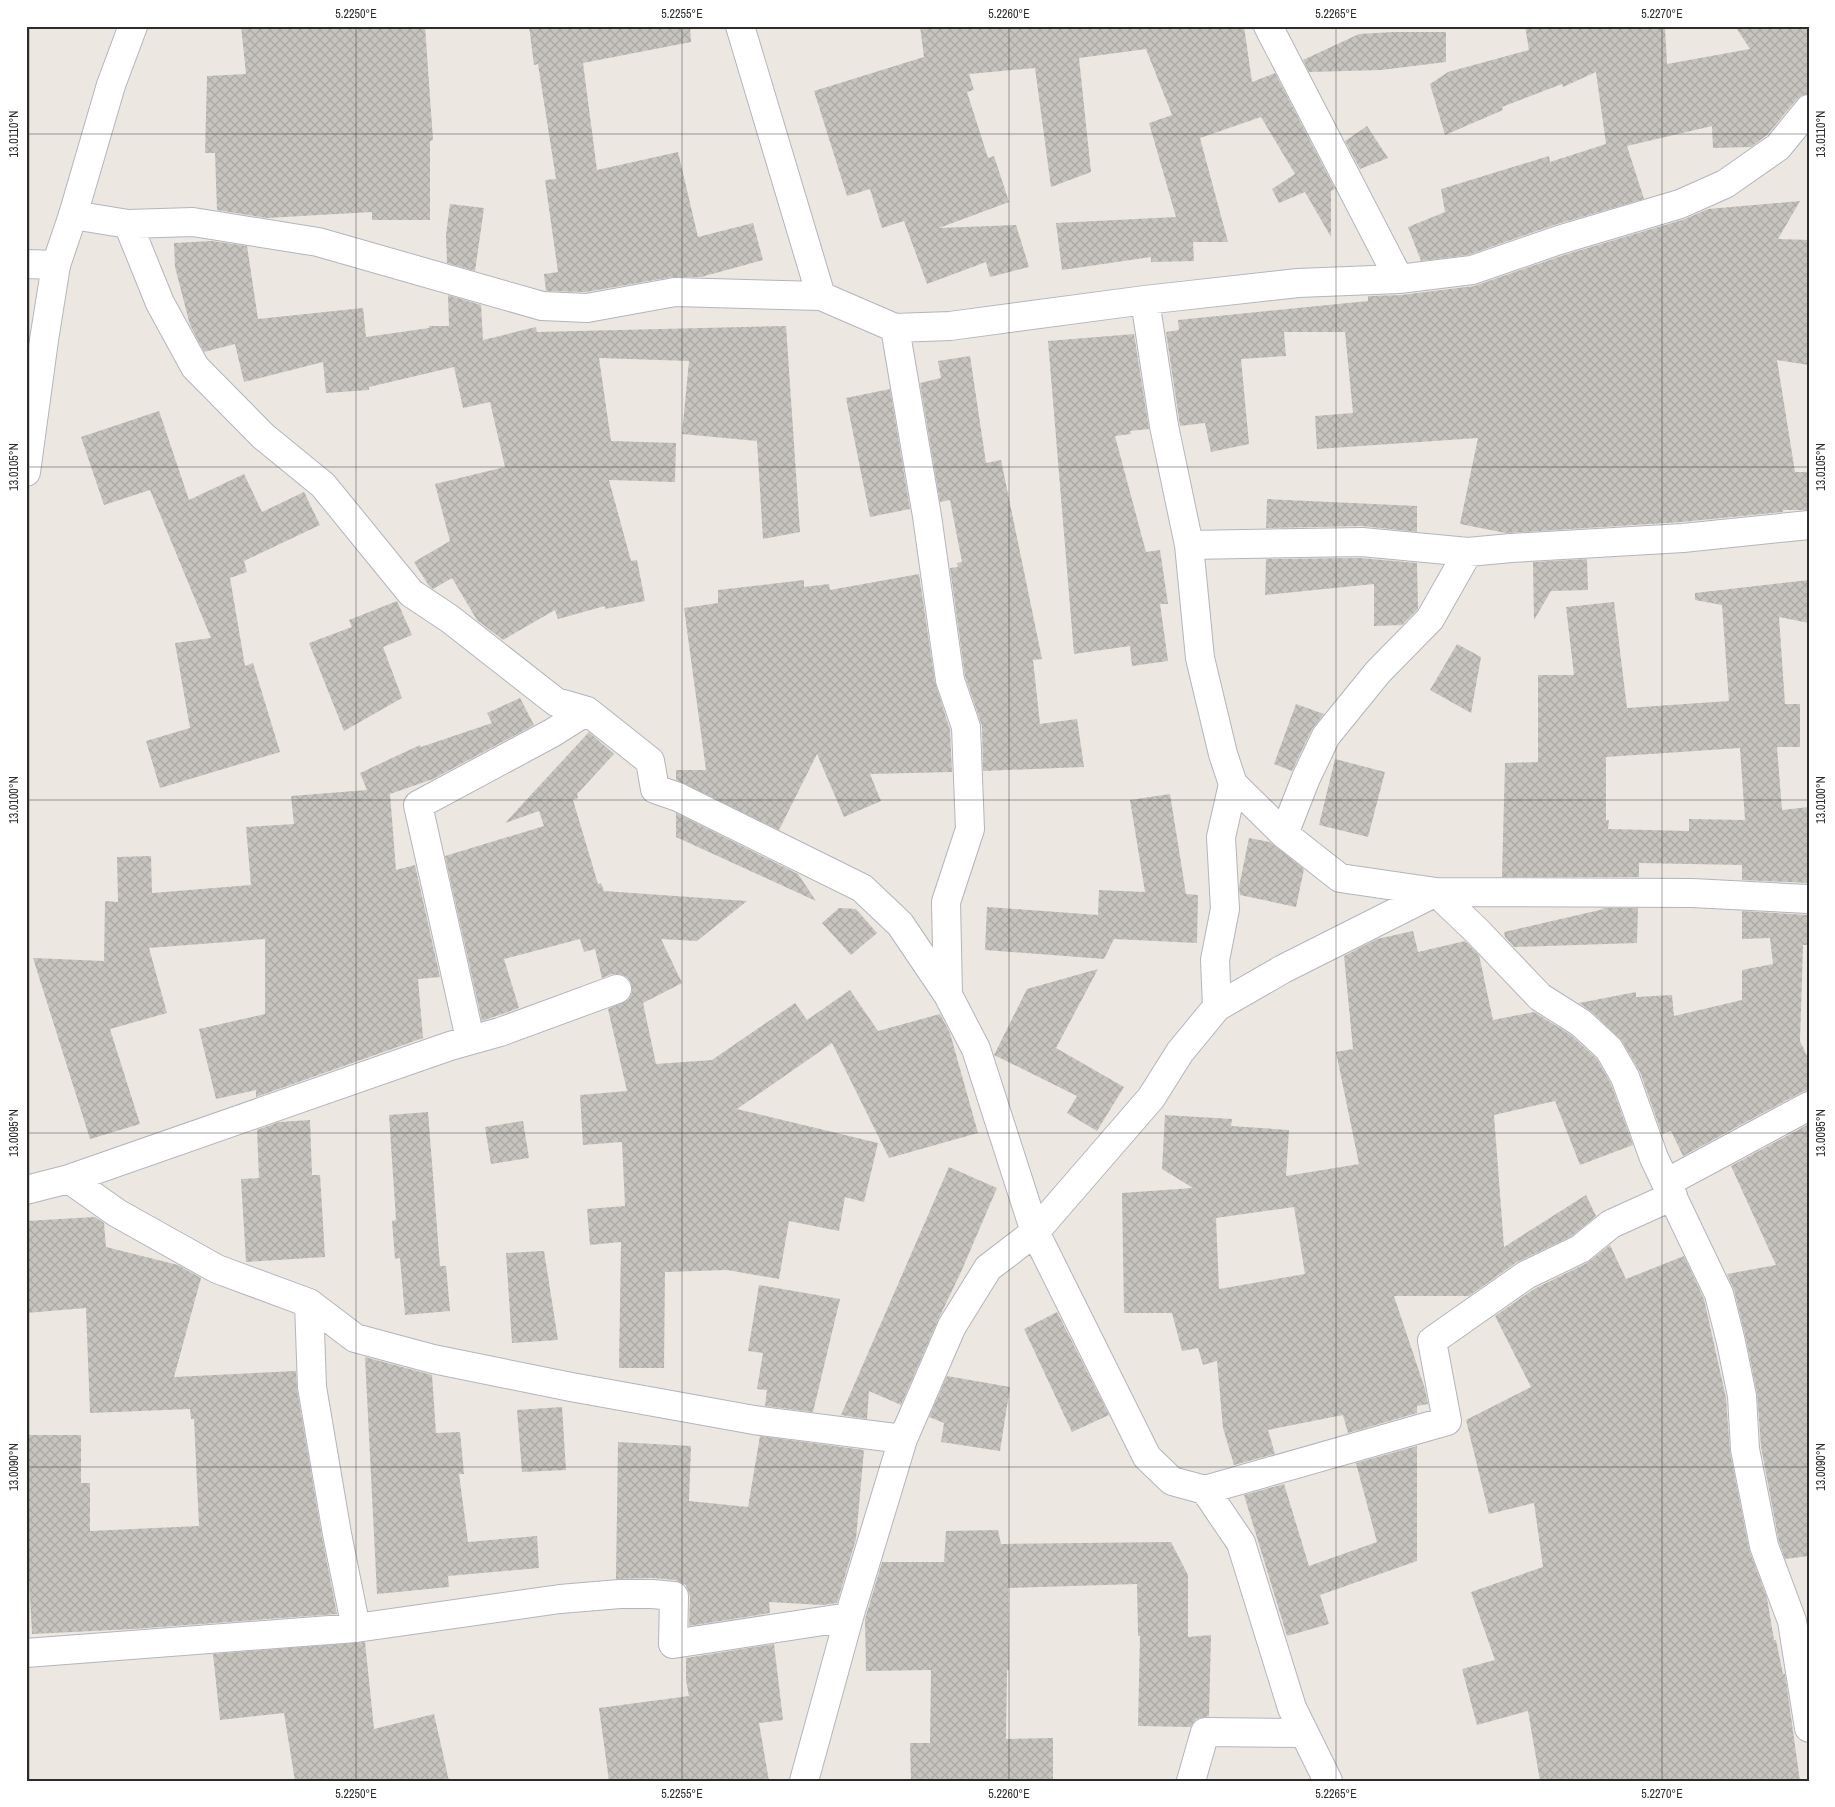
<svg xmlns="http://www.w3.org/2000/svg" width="1835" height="1807" viewBox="0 0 1835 1807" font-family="'Archivo Narrow',sans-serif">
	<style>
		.building { fill: url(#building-cross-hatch); fill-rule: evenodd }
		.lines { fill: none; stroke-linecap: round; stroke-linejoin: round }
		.minor-casing { stroke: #b3b5be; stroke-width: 30 }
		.tertiary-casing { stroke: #b3b5be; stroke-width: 30 }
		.minor { stroke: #fff; stroke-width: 28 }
		.tertiary { stroke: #fff; stroke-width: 28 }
		.ticks { fill: none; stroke: #2c2c2c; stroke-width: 1; stroke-opacity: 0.45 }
		.neatline { fill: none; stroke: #2c2c2c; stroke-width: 2 }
		.ticks-label { font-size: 12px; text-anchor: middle; fill: #2c2c2c }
	</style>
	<defs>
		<pattern id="building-cross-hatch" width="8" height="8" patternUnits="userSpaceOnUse" patternTransform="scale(1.25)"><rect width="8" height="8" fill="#c7c4bf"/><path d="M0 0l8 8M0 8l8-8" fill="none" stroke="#aba9a4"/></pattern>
	</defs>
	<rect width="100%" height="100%" fill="#ece7e0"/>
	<path class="building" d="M 241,26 L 425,26 L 433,140 L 430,141 L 430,220 L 372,220 L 372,212 L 267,218 L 217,210 L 215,153 L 205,153 L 207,76 L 246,74 Z
		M 529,26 L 690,26 L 691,42 L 583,63 L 597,170 L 678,152 L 698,237 L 753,223 L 763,260 L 701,277 L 672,277 L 586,292 L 546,291 L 544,274 L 558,272 L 545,180 L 556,179 L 538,64 L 534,65 Z
		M 920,26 L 1244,26 L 1252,82 L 1275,73 L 1335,189 L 1331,191 L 1331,237 L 1305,192 L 1279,203 L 1272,189 L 1295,174 L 1261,117 L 1200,138 L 1228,242 L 1193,242 L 1194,261 L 1151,262 L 1151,257 L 1062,270 L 1056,223 L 1176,217 L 1149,123 L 1172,115 L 1146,49 L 1079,58 L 1091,172 L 1051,187 L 1035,68 L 969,74 L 974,90 L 967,92 L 988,158 L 994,156 L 1009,202 L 939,228 L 1016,225 L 1029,267 L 990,277 L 986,262 L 927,284 L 904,221 L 882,228 L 870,189 L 847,196 L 814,91 L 924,57 Z
		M 1525,26 L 1665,28 L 1667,64 L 1750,49 L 1735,26 L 1809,26 L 1809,94 L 1803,95 L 1797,99 L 1767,135 L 1751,147 L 1713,148 L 1712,126 L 1627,146 L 1644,199 L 1554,225 L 1468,255 L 1421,261 L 1408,227 L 1445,212 L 1441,189 L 1549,156 L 1550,162 L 1606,144 L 1596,72 L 1563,87 L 1562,84 L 1502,107 L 1503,110 L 1445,135 L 1430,84 L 1448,72 L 1529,50 Z
		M 1393,32 L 1446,32 L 1446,62 L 1381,70 L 1309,72 L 1303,60 L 1359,34 Z
		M 1367,126 L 1388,158 L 1360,169 L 1345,141 Z
		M 1800,201 L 1778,239 L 1809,240 L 1809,365 L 1777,360 L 1795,472 L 1809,472 L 1809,510 L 1783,510 L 1783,512 L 1682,522 L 1506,533 L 1460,524 L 1478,438 L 1317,449 L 1315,416 L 1353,413 L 1345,332 L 1284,332 L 1286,356 L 1241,359 L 1249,444 L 1211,452 L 1205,423 L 1180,426 L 1166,332 L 1179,330 L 1178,320 L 1368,301 L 1368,296 L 1401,295 L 1474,286 L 1564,255 L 1685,219 L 1708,209 Z
		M 450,204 L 484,208 L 475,271 L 447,263 L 446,235 Z
		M 212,241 L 247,246 L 258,319 L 363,308 L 366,337 L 429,328 L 429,326 L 449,326 L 448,295 L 481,305 L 483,340 L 536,327 L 537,332 L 786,326 L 800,532 L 763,539 L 757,441 L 682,434 L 689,361 L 599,358 L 611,441 L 676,443 L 675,482 L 609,480 L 631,561 L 637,560 L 645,601 L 605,609 L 605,606 L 558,619 L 555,610 L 503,640 L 477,620 L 452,578 L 433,589 L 429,586 L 414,562 L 450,541 L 435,484 L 505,467 L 490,402 L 463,408 L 454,367 L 369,387 L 369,390 L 326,393 L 323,362 L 244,382 L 235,344 L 204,352 L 190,325 L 175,267 L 174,243 Z
		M 1134,334 L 1149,429 L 1130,431 L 1131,434 L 1115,436 L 1146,552 L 1160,550 L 1168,604 L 1160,604 L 1168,661 L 1132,666 L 1130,646 L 1074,654 L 1048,341 Z
		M 970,356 L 986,463 L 1001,460 L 1042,659 L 1033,660 L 1040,724 L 1077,719 L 1084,767 L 983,771 L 982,726 L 965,676 L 950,568 L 958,567 L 957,563 L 962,562 L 950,500 L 940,502 L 920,383 L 941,378 L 938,361 Z
		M 890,389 L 910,509 L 870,517 L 846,398 Z
		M 159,411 L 189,500 L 244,474 L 262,512 L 304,492 L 320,525 L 244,561 L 247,572 L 230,578 L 245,666 L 253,663 L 280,752 L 160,788 L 146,741 L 190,728 L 175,643 L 211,638 L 150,490 L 104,505 L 81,437 Z
		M 1267,499 L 1417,506 L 1417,532 L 1362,526 L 1266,528 Z
		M 1361,558 L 1417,563 L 1418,609 L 1402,625 L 1374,626 L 1374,584 L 1265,595 L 1266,559 Z
		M 1587,559 L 1588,590 L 1551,591 L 1534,620 L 1533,562 Z
		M 919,574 L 935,682 L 950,730 L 952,772 L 870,774 L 881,801 L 844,817 L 817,754 L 779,830 L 676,780 L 676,770 L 706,770 L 684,608 L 718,603 L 718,590 L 804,580 L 804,587 L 829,584 L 830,590 Z
		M 1809,580 L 1809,623 L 1779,617 L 1785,704 L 1800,704 L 1800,747 L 1777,747 L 1782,810 L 1809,807 L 1809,883 L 1742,880 L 1742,865 L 1639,863 L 1639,877 L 1502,877 L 1505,763 L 1538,762 L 1538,675 L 1574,675 L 1566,607 L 1614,602 L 1627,708 L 1729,701 L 1722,605 L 1695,600 L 1695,593 ZM 1740,748 L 1745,820 L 1689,819 L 1689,831 L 1608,829 L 1609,820 L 1606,820 L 1606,757 Z
		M 397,601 L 412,635 L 383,647 L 402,698 L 344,731 L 309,643 L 352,627 L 349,620 Z
		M 1457,644 L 1481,657 L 1471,713 L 1430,690 Z
		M 520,698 L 534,725 L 433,779 L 390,794 L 396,870 L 415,865 L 440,977 L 418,979 L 423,1038 L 256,1097 L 256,1090 L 216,1099 L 199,1029 L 265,1014 L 265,939 L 149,948 L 167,1013 L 110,1029 L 140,1124 L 90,1139 L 33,958 L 104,961 L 105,901 L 118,902 L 117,857 L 151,856 L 152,893 L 251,885 L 246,827 L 294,824 L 291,796 L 367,790 L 360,773 L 420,745 L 421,747 L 492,723 L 487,713 Z
		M 1296,704 L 1324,714 L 1312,729 L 1292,771 L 1274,764 Z
		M 589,732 L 614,754 L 578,793 L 577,792 L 578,798 L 573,800 L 598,884 L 601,883 L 604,891 L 747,901 L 697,941 L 661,939 L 682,983 L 643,1003 L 656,1064 L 712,1060 L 795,1003 L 807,1020 L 850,990 L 878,1031 L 940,1014 L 950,1033 L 978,1133 L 889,1158 L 832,1043 L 737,1109 L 878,1143 L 864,1202 L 845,1197 L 839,1231 L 789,1221 L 779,1279 L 727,1270 L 665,1272 L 664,1368 L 619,1368 L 621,1242 L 590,1245 L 587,1209 L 625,1206 L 622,1142 L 583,1145 L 580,1095 L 627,1091 L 608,1009 L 629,999 L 632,992 L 631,983 L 627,977 L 620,974 L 612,974 L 602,978 L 595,949 L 584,952 L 580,939 L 504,959 L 519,1008 L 482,1021 L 445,856 L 544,826 L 539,811 L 505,823 Z
		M 1335,759 L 1385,772 L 1368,837 L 1319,825 Z
		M 1170,794 L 1186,894 L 1198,895 L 1197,943 L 1114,939 L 1104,959 L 985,950 L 987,907 L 1098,915 L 1099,890 L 1145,892 L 1130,800 Z
		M 676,813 L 798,874 L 816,901 L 676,837 Z
		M 1249,838 L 1270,842 L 1304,869 L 1296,907 L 1240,895 L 1239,887 Z
		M 839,908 L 856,909 L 877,933 L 851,955 L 822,923 Z
		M 1601,908 L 1638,908 L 1637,943 L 1514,947 L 1505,937 L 1504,932 L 1604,909 Z
		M 1742,911 L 1809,915 L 1809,945 L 1803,945 L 1800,1041 L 1809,1060 L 1809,1090 L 1802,1092 L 1683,1156 L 1671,1131 L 1662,1134 L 1640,1072 L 1622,1041 L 1592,1012 L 1579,1003 L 1636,992 L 1636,997 L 1672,995 L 1674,1016 L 1742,1000 L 1742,970 L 1773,964 L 1770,938 L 1742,939 Z
		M 1413,931 L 1418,952 L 1465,941 L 1479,955 L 1493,1020 L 1534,1012 L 1571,1035 L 1597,1059 L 1611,1084 L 1633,1145 L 1580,1165 L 1555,1101 L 1494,1115 L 1504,1247 L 1586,1195 L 1596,1216 L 1572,1236 L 1517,1262 L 1469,1296 L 1394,1296 L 1425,1389 L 1428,1404 L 1417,1406 L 1417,1413 L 1348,1433 L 1343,1415 L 1268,1430 L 1275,1454 L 1234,1465 L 1223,1428 L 1217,1361 L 1203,1365 L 1198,1348 L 1182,1351 L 1172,1313 L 1124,1313 L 1122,1193 L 1193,1188 L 1162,1169 L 1165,1115 L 1232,1119 L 1231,1126 L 1289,1130 L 1286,1176 L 1359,1164 L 1336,1052 L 1353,1049 L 1344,956 L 1377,939 ZM 1294,1207 L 1305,1274 L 1219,1289 L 1216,1218 Z
		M 1098,969 L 1056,1048 L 1124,1087 L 1097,1131 L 1067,1113 L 1077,1096 L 994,1055 L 1027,989 Z
		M 428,1112 L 440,1266 L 446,1266 L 450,1311 L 405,1315 L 400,1258 L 395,1259 L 392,1221 L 396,1220 L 389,1115 Z
		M 310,1120 L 312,1175 L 320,1175 L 325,1257 L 246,1262 L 241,1179 L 259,1178 L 257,1130 L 279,1122 Z
		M 523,1121 L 529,1158 L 491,1164 L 485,1127 Z
		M 1809,1124 L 1809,1556 L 1785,1559 L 1779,1542 L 1761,1447 L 1757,1393 L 1746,1339 L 1734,1290 L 1727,1274 L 1776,1265 L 1731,1166 Z
		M 949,1167 L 997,1188 L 961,1272 L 938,1320 L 901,1405 L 869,1391 L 867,1419 L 841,1415 Z
		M 95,1217 L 104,1223 L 106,1247 L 178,1265 L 201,1278 L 174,1377 L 296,1371 L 297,1390 L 322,1537 L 337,1614 L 133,1629 L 32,1634 L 26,1518 L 26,1435 L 81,1435 L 81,1483 L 90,1483 L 90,1531 L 199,1526 L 194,1419 L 191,1419 L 190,1409 L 90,1413 L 86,1308 L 26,1313 L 26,1221 Z
		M 1610,1245 L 1626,1279 L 1684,1256 L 1704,1299 L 1726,1398 L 1730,1452 L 1749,1549 L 1767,1598 L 1774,1640 L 1776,1640 L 1783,1674 L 1785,1674 L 1800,1781 L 1540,1781 L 1528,1711 L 1477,1725 L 1462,1669 L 1495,1660 L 1471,1592 L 1543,1567 L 1534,1503 L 1489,1514 L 1466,1420 L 1531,1387 L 1495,1316 L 1534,1289 L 1587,1263 Z
		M 544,1251 L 558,1340 L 512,1343 L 506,1253 Z
		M 759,1285 L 840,1299 L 813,1412 L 765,1406 L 767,1390 L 757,1389 L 763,1353 L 748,1351 Z
		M 1057,1312 L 1109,1415 L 1072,1432 L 1024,1329 Z
		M 365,1357 L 432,1375 L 436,1433 L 460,1432 L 464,1474 L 459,1474 L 468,1542 L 537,1536 L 539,1568 L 448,1576 L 449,1587 L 377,1594 Z
		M 947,1376 L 1010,1387 L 1000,1451 L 941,1442 L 944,1423 L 929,1417 Z
		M 562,1407 L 566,1470 L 522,1472 L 517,1410 Z
		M 760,1436 L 864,1450 L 856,1539 L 837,1603 L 822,1605 L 769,1602 L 770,1613 L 689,1626 L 690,1596 L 686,1585 L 675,1580 L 653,1578 L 616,1579 L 618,1442 L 691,1446 L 689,1501 L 748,1507 Z
		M 1417,1446 L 1417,1561 L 1320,1595 L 1329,1624 L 1287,1636 L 1244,1495 L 1284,1484 L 1309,1566 L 1377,1542 L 1356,1463 Z
		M 998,1530 L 1001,1544 L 1171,1542 L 1188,1575 L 1188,1637 L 1211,1635 L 1209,1716 L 1196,1719 L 1191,1727 L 1138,1726 L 1140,1636 L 1138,1636 L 1137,1584 L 1008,1588 L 1009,1670 L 1007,1670 L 1006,1739 L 1053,1738 L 1053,1781 L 911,1781 L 910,1743 L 930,1743 L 931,1670 L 866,1671 L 865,1619 L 882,1562 L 944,1562 L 946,1531 Z
		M 365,1642 L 374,1729 L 434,1714 L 449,1781 L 295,1781 L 284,1713 L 220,1720 L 213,1654 Z
		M 774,1644 L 783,1720 L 759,1723 L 769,1781 L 609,1781 L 599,1708 L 689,1696 L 686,1680 L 686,1658 Z"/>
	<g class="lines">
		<g class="minor-casing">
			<path id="minor" d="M 740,26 L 821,296
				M 1268,26 L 1399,279
				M 73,215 L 128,224 L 193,222 L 318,242 L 542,306 L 587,308 L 675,292 L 821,296 L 895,328 L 950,326 L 1145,300 L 1298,283 L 1399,279 L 1472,270 L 1559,240 L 1680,204 L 1725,184 L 1778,147 L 1809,109
				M 128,224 L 160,303 L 195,367 L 263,436 L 323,485 L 411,593 L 450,619 L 556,702 L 587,711 L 650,761 L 655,789 L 678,797 L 862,888 L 900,924 L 948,995 L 976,1049 L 1035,1232 L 1147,1457 L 1172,1481 L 1205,1490 L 1241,1543 L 1292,1708 L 1328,1781
				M 26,264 L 56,265
				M 1145,300 L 1164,426 L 1189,545 L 1200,658 L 1223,754 L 1233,784 L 1284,834 L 1340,878 L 1436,892 L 1477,931 L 1540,997 L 1581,1023 L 1609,1049 L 1625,1077 L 1654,1158 L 1719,1294 L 1731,1342 L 1742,1396 L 1745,1449 L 1764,1546 L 1792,1621 L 1809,1728
				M 895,328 L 927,516 L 950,680 L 966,727 L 970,829 L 946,902 L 948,995
				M 1189,545 L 1362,542 L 1468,552 L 1511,548 L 1683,538 L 1809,525
				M 1284,834 L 1306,778 L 1326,736 L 1378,672 L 1430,619 L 1468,552
				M 1217,1007 L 1283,969 L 1436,892 L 1692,893 L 1809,899
				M 470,1039 L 418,805 L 552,733 L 587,711
				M 69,1179 L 117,1213 L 217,1269 L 309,1303 L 355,1338 L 433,1359 L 571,1387 L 754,1420 L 903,1439
				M 1666,1183 L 1809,1106
				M 26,1190 L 69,1179 L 450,1046 L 500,1032 L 617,989
				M 309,1303 L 312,1387 L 337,1534 L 356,1628
				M 1205,1490 L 1447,1421 L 1432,1341 L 1526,1275 L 1580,1249 L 1611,1224 L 1673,1196
				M 26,1653 L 356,1628 L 560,1599 L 620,1594 L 652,1594 L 674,1596 L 673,1644 L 849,1617
				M 804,1781 L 849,1617 L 903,1439 L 952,1326 L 988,1268 L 1035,1232 L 1151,1098 L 1180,1052 L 1217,1007 L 1215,960 L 1225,909 L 1221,837 L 1233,784
				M 1191,1781 L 1205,1732 L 1304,1733"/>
		</g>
		<g class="tertiary-casing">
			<path id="tertiary" d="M 26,472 L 44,340 L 56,265 L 73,215 L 111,85 L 133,26"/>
		</g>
		<use href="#minor" class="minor"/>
		<use href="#tertiary" class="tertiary"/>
	</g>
	<path class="ticks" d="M 29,26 L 29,1781M 356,26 L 356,1781M 682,26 L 682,1781M 1009,26 L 1009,1781M 1336,26 L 1336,1781M 1662,26 L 1662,1781M 26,134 L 1809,134M 26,467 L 1809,467M 26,800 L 1809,800M 26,1133 L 1809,1133M 26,1467 L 1809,1467"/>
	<rect width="1835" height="1807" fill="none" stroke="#ffffff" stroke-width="55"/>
	<rect x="28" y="28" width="1780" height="1752" class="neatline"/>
	<g class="ticks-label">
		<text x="356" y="18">5.2250°E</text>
		<text x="682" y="18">5.2255°E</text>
		<text x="1009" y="18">5.2260°E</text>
		<text x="1336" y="18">5.2265°E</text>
		<text x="1662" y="18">5.2270°E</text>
		<text transform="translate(14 134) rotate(-90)" y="4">13.0110°N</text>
		<text transform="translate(1821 134) rotate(-90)" y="4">13.0110°N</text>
		<text transform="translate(14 467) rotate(-90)" y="4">13.0105°N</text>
		<text transform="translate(1821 467) rotate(-90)" y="4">13.0105°N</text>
		<text transform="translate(14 800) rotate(-90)" y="4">13.0100°N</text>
		<text transform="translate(1821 800) rotate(-90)" y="4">13.0100°N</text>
		<text transform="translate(14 1133) rotate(-90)" y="4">13.0095°N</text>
		<text transform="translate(1821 1133) rotate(-90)" y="4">13.0095°N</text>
		<text transform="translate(14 1467) rotate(-90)" y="4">13.0090°N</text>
		<text transform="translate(1821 1467) rotate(-90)" y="4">13.0090°N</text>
		<text x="356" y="1798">5.2250°E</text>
		<text x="682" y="1798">5.2255°E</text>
		<text x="1009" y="1798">5.2260°E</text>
		<text x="1336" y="1798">5.2265°E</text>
		<text x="1662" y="1798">5.2270°E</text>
	</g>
</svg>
